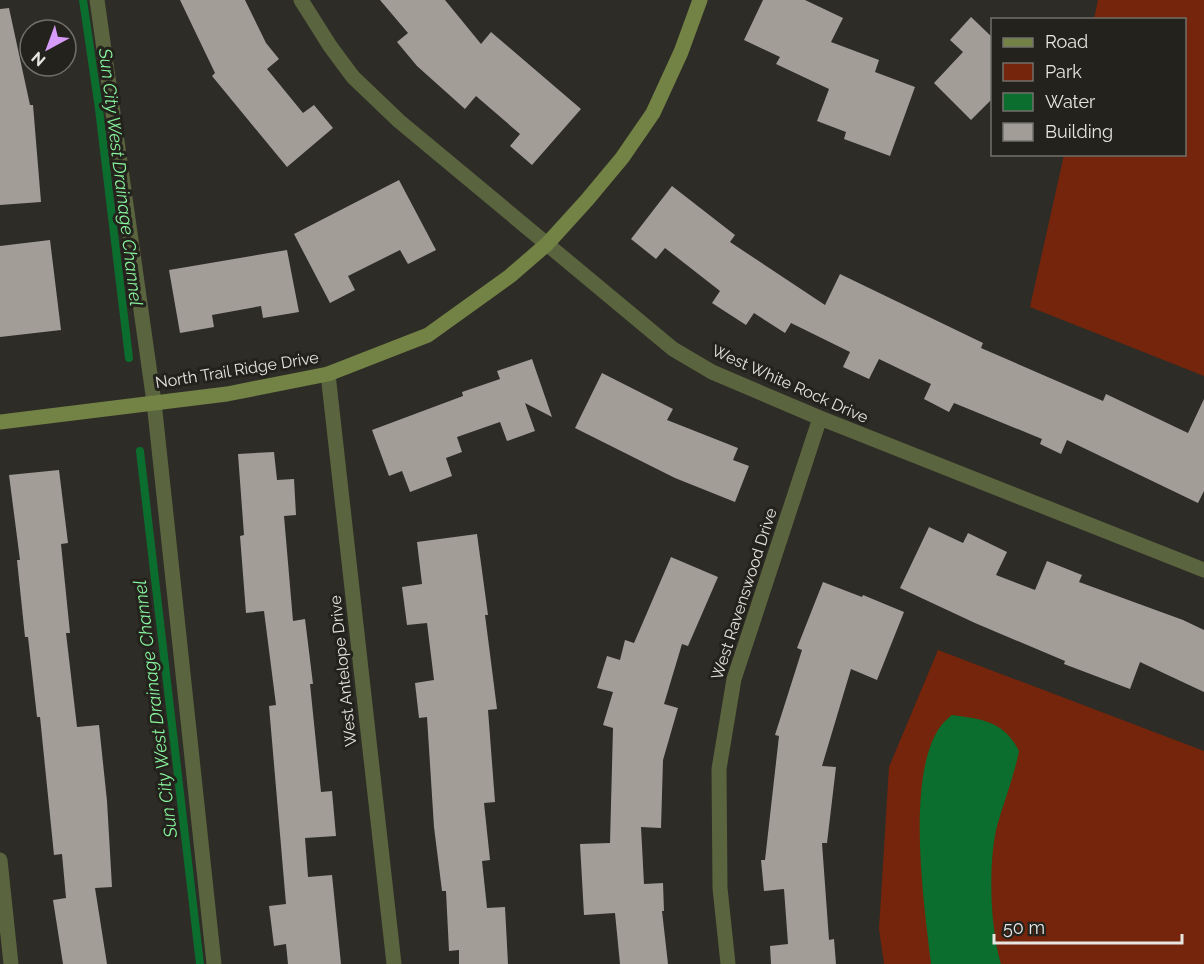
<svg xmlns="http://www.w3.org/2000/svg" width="1204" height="964" viewBox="0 0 1204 964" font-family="Raleway,sans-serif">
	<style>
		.green { fill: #75250b }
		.water { fill: #0b6d2e }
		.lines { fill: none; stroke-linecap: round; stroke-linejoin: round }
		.stream { stroke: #0b6d2e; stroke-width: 8 }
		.building { fill: #a39d98 }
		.street { stroke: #5a643e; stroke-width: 15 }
		.secondary { stroke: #738245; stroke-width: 15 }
		.labels { text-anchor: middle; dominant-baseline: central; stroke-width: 6; stroke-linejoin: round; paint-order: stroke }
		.street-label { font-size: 16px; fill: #e7e5e1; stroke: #24221c }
		.water-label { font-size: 18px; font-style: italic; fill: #88f69e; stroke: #24221c }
	</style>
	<rect width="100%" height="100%" fill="#2e2c26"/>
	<path class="green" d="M 1098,0 L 1204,0 L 1204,376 L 1030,307 L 1064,155 L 1184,154 L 1184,20 L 1094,19 Z
		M 938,650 L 1204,751 L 1204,964 L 884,964 L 879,929 L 889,767 Z"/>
	<path class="water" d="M 952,715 C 982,719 1004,721 1019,751 C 1014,777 1004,801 997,826 C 988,863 990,928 1001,964 L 931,964 C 925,908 900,751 952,715 Z"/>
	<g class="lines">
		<path class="stream" d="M 83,0 L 99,109 L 129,358
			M 140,451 L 200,964"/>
	</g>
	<path class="building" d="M 180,0 L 245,0 L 266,43 L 279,59 L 267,69 L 303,113 L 314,105 L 333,128 L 287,167 L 212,76 L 215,73 Z
		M 380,0 L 445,0 L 481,44 L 491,32 L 581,109 L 532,165 L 510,146 L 520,134 L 476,96 L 465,109 L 417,66 L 397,42 L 408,33 Z
		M 763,0 L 805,0 L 843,18 L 831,42 L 879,60 L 875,72 L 915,87 L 890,156 L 844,139 L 846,132 L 817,121 L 829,89 L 776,64 L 780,57 L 744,40 Z
		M 9,8 L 30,105 L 33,105 L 41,202 L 0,205 L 0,9 Z
		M 971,17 L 993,38 L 993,98 L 971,120 L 934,83 L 963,52 L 950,40 Z
		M 399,180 L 436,250 L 408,264 L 400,250 L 348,276 L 355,290 L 330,303 L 294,234 Z
		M 672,186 L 735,235 L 730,242 L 825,305 L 840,274 L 983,343 L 981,348 L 1103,401 L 1106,394 L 1188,433 L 1204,399 L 1204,491 L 1198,503 L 1067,440 L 1061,454 L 1040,444 L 1042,439 L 954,403 L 949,412 L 924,399 L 931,384 L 879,359 L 869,379 L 843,367 L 850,352 L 791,323 L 785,333 L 754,313 L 746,325 L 712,303 L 720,291 L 665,248 L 656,259 L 631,239 Z
		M 50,240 L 61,330 L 0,337 L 0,246 Z
		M 287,250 L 299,312 L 263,318 L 261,306 L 212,315 L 214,327 L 180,333 L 169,270 Z
		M 532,359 L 552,417 L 525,403 L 535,431 L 507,441 L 500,422 L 457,437 L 462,452 L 446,458 L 452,476 L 410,492 L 402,471 L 389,476 L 372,430 L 463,396 L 462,392 L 500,379 L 497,371 Z
		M 602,373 L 673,409 L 667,420 L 738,448 L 733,460 L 749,466 L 735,502 L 675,478 L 575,428 Z
		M 274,452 L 277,480 L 294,479 L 296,515 L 284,516 L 293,621 L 305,619 L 313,684 L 310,684 L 321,792 L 332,791 L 336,836 L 305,838 L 308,877 L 332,875 L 341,964 L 288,964 L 286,944 L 274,946 L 269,906 L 286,904 L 269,706 L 276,705 L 264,611 L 246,613 L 240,536 L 244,535 L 238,454 Z
		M 59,470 L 68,543 L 61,544 L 70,633 L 66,633 L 77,727 L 99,725 L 107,801 L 112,887 L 95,888 L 107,964 L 63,964 L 53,900 L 66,898 L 62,854 L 54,855 L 40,717 L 37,717 L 28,637 L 25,637 L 17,560 L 20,560 L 9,475 Z
		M 929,527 L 963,543 L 968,533 L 1007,552 L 996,575 L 1035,590 L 1047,561 L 1082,575 L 1079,582 L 1183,620 L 1204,630 L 1204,692 L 1140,662 L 1130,689 L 1064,664 L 1065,661 L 975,623 L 900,588 Z
		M 477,534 L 488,615 L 485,615 L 497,709 L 488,710 L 495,802 L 484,803 L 490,860 L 482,861 L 487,908 L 505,907 L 508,964 L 459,964 L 459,950 L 449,951 L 446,891 L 442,891 L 434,827 L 427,717 L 419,718 L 415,683 L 434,680 L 427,623 L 407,625 L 402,587 L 422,584 L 417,542 Z
		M 671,557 L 718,577 L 688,646 L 682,644 L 664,704 L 678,708 L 663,760 L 661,828 L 641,827 L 644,884 L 663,883 L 664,911 L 662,911 L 668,964 L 620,964 L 615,913 L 584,915 L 580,844 L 610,843 L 613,728 L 603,725 L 613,692 L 597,688 L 607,656 L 620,660 L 625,640 L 634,643 Z
		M 823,582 L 862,597 L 863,595 L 904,612 L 877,680 L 851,669 L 822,766 L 836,767 L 827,843 L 822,843 L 829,940 L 834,939 L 836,964 L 771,964 L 770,946 L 788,944 L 784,889 L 764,891 L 761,860 L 765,860 L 779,736 L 775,735 L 802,650 L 797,648 Z"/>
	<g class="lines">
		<path class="street" d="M 97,0 L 154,402 L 214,964
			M 301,0 L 330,46 L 353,77 L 399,121 L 673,349 L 712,372 L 820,418 L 1204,570
			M 328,374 L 394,964
			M 0,860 L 11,964
			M 728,964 L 720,888 L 719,769 L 734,679 L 820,418"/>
		<path class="secondary" d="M 0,422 L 227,394 L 328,374 L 428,335 L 510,276 L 547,244 L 587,200 L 622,158 L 653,113 L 681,52 L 700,0"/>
	</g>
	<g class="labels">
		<g class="street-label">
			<text transform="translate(237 370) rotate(-9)">North Trail Ridge Drive</text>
			<text transform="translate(790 384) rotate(24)">West White Rock Drive</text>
			<text transform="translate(744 594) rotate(-72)">West Ravenswood Drive</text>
			<text transform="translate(343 671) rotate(-96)">West Antelope Drive</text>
		</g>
		<g class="water-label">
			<text transform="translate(121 177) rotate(83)">Sun City West Drainage Channel</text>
			<text transform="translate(155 709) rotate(-97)">Sun City West Drainage Channel</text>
		</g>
	</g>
	<rect x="991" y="18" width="195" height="138" fill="#24221c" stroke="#72706b" stroke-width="1.5"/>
	<rect x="1003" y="38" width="30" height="9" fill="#738245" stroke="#72706b" stroke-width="1.5"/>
	<text x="1045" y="48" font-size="18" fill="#e7e5e1">Road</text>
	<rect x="1003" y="63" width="30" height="18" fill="#75250b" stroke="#72706b" stroke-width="1.5"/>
	<text x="1045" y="78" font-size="18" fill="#e7e5e1">Park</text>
	<rect x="1003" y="93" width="30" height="18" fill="#0b6d2e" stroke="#72706b" stroke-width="1.5"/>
	<text x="1045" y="108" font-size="18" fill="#e7e5e1">Water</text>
	<rect x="1003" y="123" width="30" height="18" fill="#a39d98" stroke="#72706b" stroke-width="1.5"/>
	<text x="1045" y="138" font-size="18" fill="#e7e5e1">Building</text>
	<g transform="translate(48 48) rotate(221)"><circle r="28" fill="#24221c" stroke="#72706b" stroke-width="1.5"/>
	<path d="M0-4.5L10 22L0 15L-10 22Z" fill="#d79bf9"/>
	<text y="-9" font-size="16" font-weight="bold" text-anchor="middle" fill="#e7e5e1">N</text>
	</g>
	<path d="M994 934v9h188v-9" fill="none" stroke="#e7e5e1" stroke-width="3"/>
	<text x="1003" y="934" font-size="18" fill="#e7e5e1" stroke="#24221c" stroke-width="4.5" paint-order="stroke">50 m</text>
</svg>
